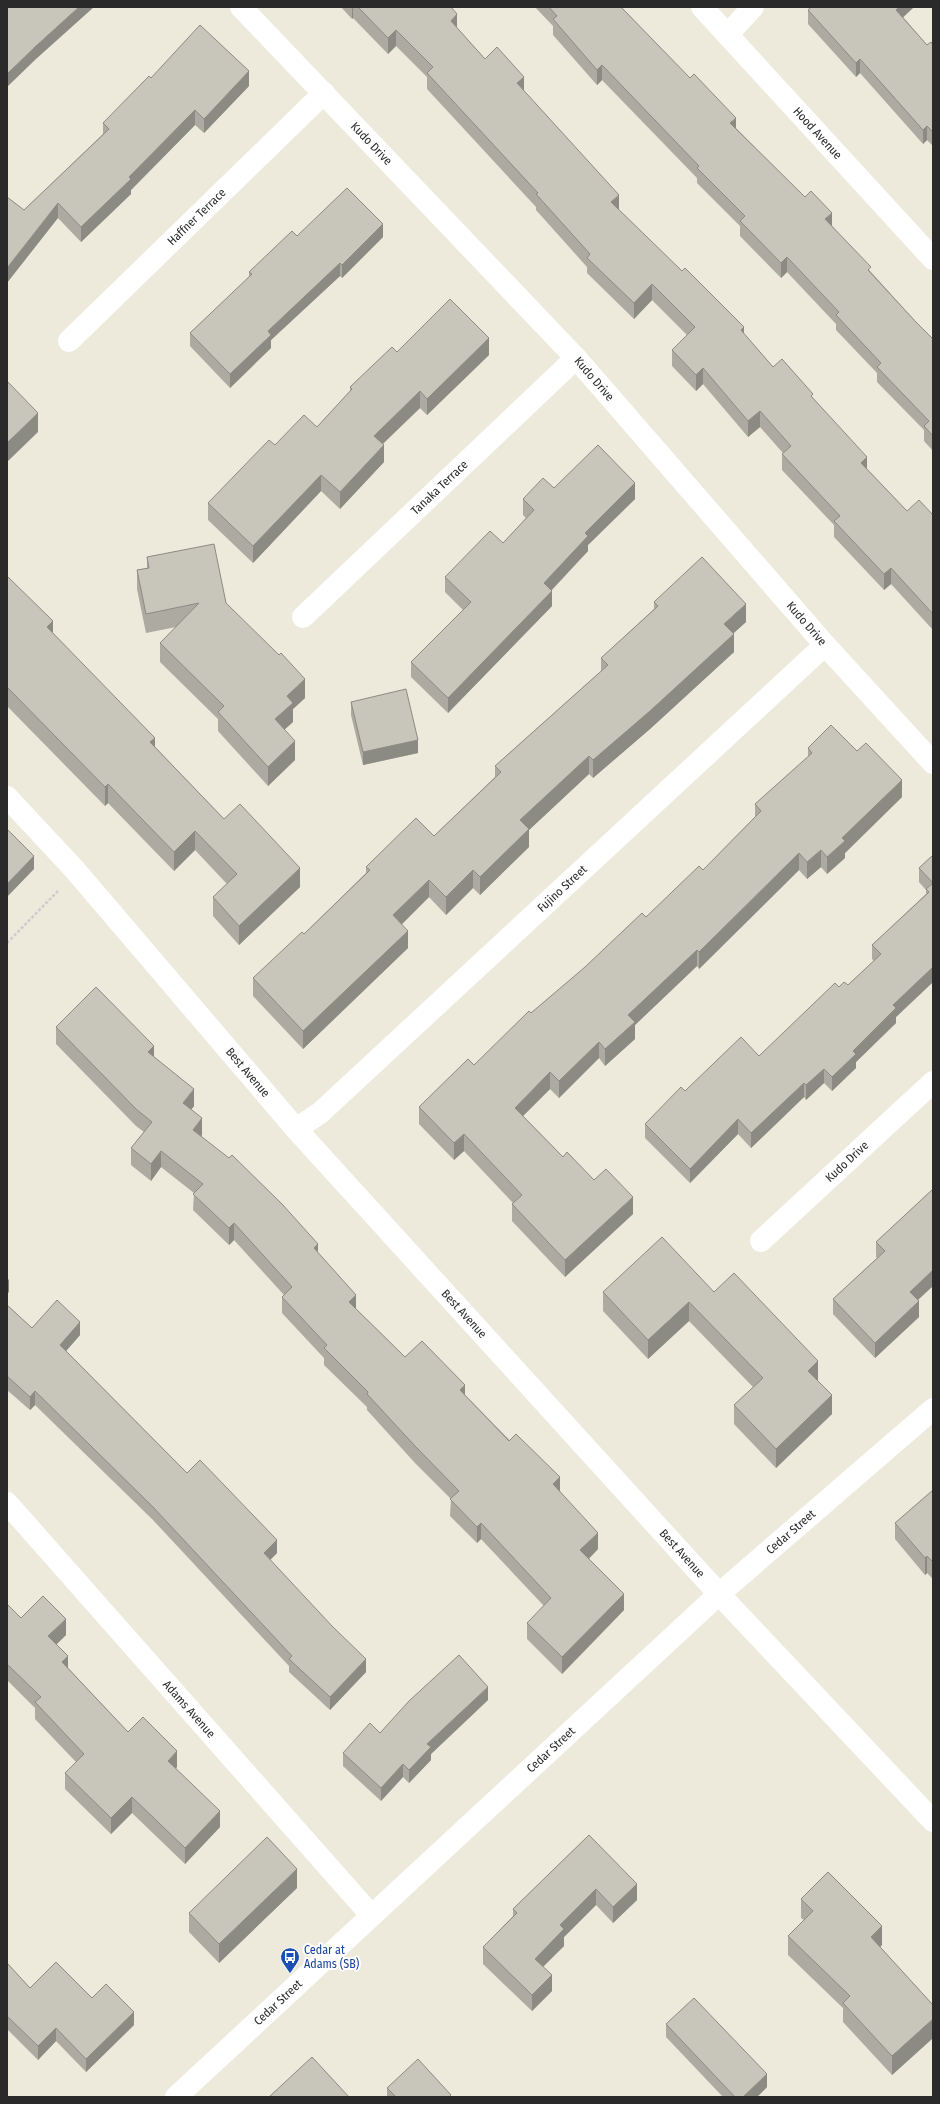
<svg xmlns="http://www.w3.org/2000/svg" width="940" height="2104" viewBox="0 0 940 2104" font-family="'Fira Sans Condensed',sans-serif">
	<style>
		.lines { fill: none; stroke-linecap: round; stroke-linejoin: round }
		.path { stroke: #ccc; stroke-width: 2.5; stroke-dasharray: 3 2; stroke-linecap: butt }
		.minor { stroke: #fff; stroke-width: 22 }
		.secondary { stroke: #fff; stroke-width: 22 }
		.wall { fill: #acaaa1 }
		.shaded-wall { fill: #8c8b83 }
		.building { fill: #c8c6bb; stroke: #8c8b83 }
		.labels { text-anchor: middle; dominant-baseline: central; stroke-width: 4; stroke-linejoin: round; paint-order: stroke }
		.street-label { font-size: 12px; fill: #2a2a2a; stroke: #fff }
		.transit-label { font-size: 12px; fill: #164399; stroke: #fff; text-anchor: start }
	</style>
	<rect width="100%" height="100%" fill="#ede9db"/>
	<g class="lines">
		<path class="path" d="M 7,943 L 58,891"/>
		<g class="minor">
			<path id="s1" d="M 241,7 L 576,358 L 825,645 L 933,763"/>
			<path id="s2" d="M 702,7 L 933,259"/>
			<path d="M 728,34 L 753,7"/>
			<path id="s3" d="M 69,341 L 324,93"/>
			<path id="s4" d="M 303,617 L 576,358"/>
			<path id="s5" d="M 7,797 L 75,870 L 296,1129 L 719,1594 L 933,1821"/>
			<path id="s6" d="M 296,1129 L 320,1113 L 825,645"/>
			<path id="s7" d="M 761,1241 L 933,1082"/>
			<path id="s8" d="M 7,1503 L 371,1915"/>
		</g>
		<path class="secondary" id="s9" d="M 176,2097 L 719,1594 L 933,1409"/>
	</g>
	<path class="wall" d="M 341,7 L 451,7 L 457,28 L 485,59 L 524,91 L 619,210 L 744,334 L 773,367 L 813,398 L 867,469 L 907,511 L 933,515 L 933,630 L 891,584 L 884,590 L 834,537 L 834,525 L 782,470 L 782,454 L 783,453 L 760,427 L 748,437 L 703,384 L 696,391 L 672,366 L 672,350 L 687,335 L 652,300 L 634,319 L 587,273 L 587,267 L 536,210 L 536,207 L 427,89 L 427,77 L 396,46 L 388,54 L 353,18 L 352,19 Z
		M 535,7 L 621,7 L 736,128 L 832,226 L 871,272 L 915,321 L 933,339 L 933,451 L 924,441 L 924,430 L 877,382 L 877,373 L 836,330 L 836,324 L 787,272 L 781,278 L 740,236 L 740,226 L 697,183 L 697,178 L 602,80 L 597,85 L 553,35 L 553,26 Z
		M 811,7 L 914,7 L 903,17 L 927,45 L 933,45 L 933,146 L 927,140 L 923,144 L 860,73 L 856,77 L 808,24 L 808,10 Z
		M 151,78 L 249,86 L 204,133 L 195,125 L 131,190 L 131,194 L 81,242 L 58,218 L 24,210 L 103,134 L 103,123 Z
		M 297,236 L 383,237 L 342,278 L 340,276 L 271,340 L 271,348 L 230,388 L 190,346 L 190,333 L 249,277 L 249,272 Z
		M 397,352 L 489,355 L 427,415 L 420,408 L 383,444 L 384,462 L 340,509 L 321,491 L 253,563 L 208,520 L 208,503 L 275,445 L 317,427 L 350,391 L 350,387 Z
		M 554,488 L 635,499 L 588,545 L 588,551 L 552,590 L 552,606 L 448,713 L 411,677 L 411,662 L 463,610 L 445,592 L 445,577 L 503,543 L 526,518 L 523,515 L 523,499 Z
		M 147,557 L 226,603 L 305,698 L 293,709 L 293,722 L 284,730 L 295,760 L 268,786 L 218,731 L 218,719 L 160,662 L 160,643 L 176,627 L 146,633 L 137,589 L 137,570 L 147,568 Z
		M 7,576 L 53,633 L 155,747 L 224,819 L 300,887 L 239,945 L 213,916 L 213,897 L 227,884 L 195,850 L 174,871 L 108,803 L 105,806 L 7,706 Z
		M 654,602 L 746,622 L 733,633 L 734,652 L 650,729 L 593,778 L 589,774 L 529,830 L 529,847 L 480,895 L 473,888 L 446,915 L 429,897 L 402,924 L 408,948 L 303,1049 L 253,996 L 253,978 L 304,934 L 366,873 L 366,867 L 434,836 L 495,777 L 495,766 L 601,671 L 601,658 L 654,609 Z
		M 351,702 L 418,753 L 363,765 L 351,715 Z
		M 808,748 L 902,797 L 845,853 L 845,858 L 827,874 L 821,867 L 807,879 L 799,870 L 699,969 L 697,966 L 635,1025 L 635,1039 L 605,1066 L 599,1058 L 559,1098 L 550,1089 L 523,1116 L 563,1157 L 594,1180 L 633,1214 L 565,1277 L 512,1221 L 512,1204 L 513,1203 L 464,1151 L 454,1160 L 419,1124 L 419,1107 L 474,1065 L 531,1013 L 703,870 L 755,817 L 755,804 L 808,757 Z
		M 933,855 L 933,982 L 896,1017 L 896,1023 L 856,1062 L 856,1068 L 832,1091 L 824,1083 L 806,1100 L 804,1097 L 751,1148 L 738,1134 L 690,1183 L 645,1138 L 645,1124 L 685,1091 L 759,1056 L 839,987 L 848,985 L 874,961 L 872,959 L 872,945 L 926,894 L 926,890 L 919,882 L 919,868 Z
		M 56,1027 L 154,1057 L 194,1106 L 191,1110 L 202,1135 L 201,1136 L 318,1253 L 356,1309 L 405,1357 L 465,1395 L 560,1491 L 598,1549 L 589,1559 L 624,1610 L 562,1674 L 527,1639 L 527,1623 L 544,1606 L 481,1539 L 477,1543 L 450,1516 L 451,1499 L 415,1463 L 367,1410 L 367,1407 L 324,1365 L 324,1358 L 282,1313 L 282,1297 L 284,1295 L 234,1240 L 229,1245 L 193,1210 L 194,1193 L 161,1167 L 151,1181 L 131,1165 L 131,1148 L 144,1132 L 136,1126 L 56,1044 Z
		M 933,1189 L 933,1286 L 918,1300 L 919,1317 L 875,1358 L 833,1314 L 833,1299 L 877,1258 L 876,1257 L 876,1242 Z
		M 603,1292 L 714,1292 L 818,1380 L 818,1381 L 832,1414 L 776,1468 L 734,1424 L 734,1405 L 753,1387 L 689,1321 L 648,1359 L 603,1311 Z
		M 7,1305 L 32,1328 L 80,1335 L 66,1351 L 187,1473 L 277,1553 L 270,1560 L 366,1672 L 330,1710 L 289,1672 L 289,1666 L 153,1520 L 35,1405 L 30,1410 L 7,1390 Z
		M 933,1490 L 933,1579 L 927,1573 L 925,1575 L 895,1539 L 895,1523 Z
		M 7,1604 L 21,1618 L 66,1635 L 56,1644 L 68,1668 L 128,1732 L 177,1767 L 176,1768 L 220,1827 L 185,1864 L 132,1813 L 111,1834 L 65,1789 L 65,1773 L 76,1762 L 35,1719 L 35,1708 L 7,1680 Z
		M 488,1700 L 431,1754 L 431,1760 L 409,1783 L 403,1777 L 381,1801 L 343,1766 L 343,1753 L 380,1733 Z
		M 589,1835 L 637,1900 L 613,1923 L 596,1905 L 564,1937 L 564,1946 L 543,1966 L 552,1991 L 532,2011 L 483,1964 L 483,1947 L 513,1916 L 513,1909 Z
		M 297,1888 L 219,1963 L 189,1932 L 189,1913 Z
		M 801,1899 L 882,1945 L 880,1947 L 933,2005 L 933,2038 L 892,2075 L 843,2022 L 843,2008 L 788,1955 L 788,1936 L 804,1920 L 801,1918 Z
		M 7,1963 L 30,1988 L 92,1998 L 134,2025 L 86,2072 L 56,2041 L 38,2060 L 7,2029 Z
		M 666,2024 L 767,2087 L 757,2097 L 723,2097 L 666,2037 Z
		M 387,2088 L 451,2097 L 387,2097 Z"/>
	<path class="shaded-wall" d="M 79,7 L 94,7 L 36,59 L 7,87 L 7,74 L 36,46 Z
		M 352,7 L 353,7 L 353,18 L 352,19 Z
		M 899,7 L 914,7 L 896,24 L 896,10 Z
		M 457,14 L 457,30 L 451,21 Z
		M 396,30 L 396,46 L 388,54 L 388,38 Z
		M 860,59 L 860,73 L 856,77 L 856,63 Z
		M 602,65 L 602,80 L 597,85 L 597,70 Z
		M 249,71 L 249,86 L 204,133 L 204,119 Z
		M 524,77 L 524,93 L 517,83 Z
		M 195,110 L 195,125 L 131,190 L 131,194 L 81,242 L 81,227 L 129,177 Z
		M 736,118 L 736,133 L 730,123 Z
		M 927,126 L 927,140 L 923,144 L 923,130 Z
		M 619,195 L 619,211 L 611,202 Z
		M 58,203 L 58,218 L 7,283 L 7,268 Z
		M 832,213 L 832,228 L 825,219 Z
		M 383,224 L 383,237 L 342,278 L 342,265 Z
		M 787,257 L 787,272 L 781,278 L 781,263 Z
		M 340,263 L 340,276 L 271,340 L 271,348 L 230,388 L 230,374 L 268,331 Z
		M 652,284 L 652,300 L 634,319 L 634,303 Z
		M 744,327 L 744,343 L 741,330 Z
		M 489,338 L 489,355 L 427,415 L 427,399 Z
		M 703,368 L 703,384 L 696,391 L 696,375 Z
		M 420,391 L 420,408 L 374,452 L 374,436 Z
		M 760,411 L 760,427 L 748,437 L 748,421 Z
		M 38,413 L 38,432 L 7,462 L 7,443 Z
		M 384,445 L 384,462 L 340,509 L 340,492 Z
		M 867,457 L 867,472 L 861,463 Z
		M 321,475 L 321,491 L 253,563 L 253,546 Z
		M 635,483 L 635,499 L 588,545 L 588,551 L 544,598 L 544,583 L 585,533 Z
		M 891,568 L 891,584 L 884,590 L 884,574 Z
		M 552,591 L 552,606 L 448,713 L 448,698 Z
		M 746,604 L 746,622 L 724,642 L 724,624 Z
		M 53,621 L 53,640 L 47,627 Z
		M 734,634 L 734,652 L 650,729 L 593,778 L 593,760 Z
		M 305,679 L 305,698 L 293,709 L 293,722 L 275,738 L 275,719 L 287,696 Z
		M 155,738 L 155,757 L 150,742 Z
		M 418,740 L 418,753 L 363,765 L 363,752 Z
		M 295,741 L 295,760 L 268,786 L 268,767 Z
		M 589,756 L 589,774 L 529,830 L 529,847 L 480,895 L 480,877 L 520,820 Z
		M 902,780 L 902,797 L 845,853 L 845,858 L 827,874 L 827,857 L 842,838 Z
		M 108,784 L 108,803 L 105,806 L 105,787 Z
		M 195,831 L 195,850 L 174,871 L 174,852 Z
		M 821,850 L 821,867 L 807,879 L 807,862 Z
		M 799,853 L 799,870 L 699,969 L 699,952 Z
		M 34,856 L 34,869 L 7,897 L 7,884 Z
		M 300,868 L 300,887 L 239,945 L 239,926 Z
		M 473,870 L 473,888 L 446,915 L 446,897 Z
		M 429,880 L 429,897 L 393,933 L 393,915 Z
		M 408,931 L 408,948 L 303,1049 L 303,1031 Z
		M 697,950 L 697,966 L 635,1025 L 635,1039 L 605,1066 L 605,1049 L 628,1015 Z
		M 933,967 L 933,982 L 896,1017 L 896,1023 L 856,1062 L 856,1068 L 832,1091 L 832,1077 L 853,1051 L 893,1005 Z
		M 599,1042 L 599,1058 L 559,1098 L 559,1081 Z
		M 154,1046 L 154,1062 L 148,1052 Z
		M 824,1069 L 824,1083 L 806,1100 L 806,1085 Z
		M 550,1072 L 550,1089 L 515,1124 L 515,1108 Z
		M 804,1083 L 804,1097 L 751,1148 L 751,1133 Z
		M 194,1089 L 194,1106 L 183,1120 L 183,1103 Z
		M 202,1118 L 202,1135 L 193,1147 L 193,1130 Z
		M 738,1119 L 738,1134 L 690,1183 L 690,1169 Z
		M 464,1134 L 464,1151 L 454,1160 L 454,1143 Z
		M 161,1151 L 161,1167 L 151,1181 L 151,1164 Z
		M 633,1197 L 633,1214 L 565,1277 L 565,1260 Z
		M 234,1223 L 234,1240 L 229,1245 L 229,1228 Z
		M 318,1244 L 318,1260 L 314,1248 Z
		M 933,1270 L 933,1286 L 910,1307 L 910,1292 Z
		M 9,1279 L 9,1292 L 7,1294 L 7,1281 Z
		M 356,1295 L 356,1311 L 349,1302 Z
		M 919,1301 L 919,1317 L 875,1358 L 875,1343 Z
		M 689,1302 L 689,1321 L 648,1359 L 648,1340 Z
		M 80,1322 L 80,1335 L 60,1358 L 60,1345 Z
		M 818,1361 L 818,1380 L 808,1390 L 808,1371 Z
		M 465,1385 L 465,1402 L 460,1390 Z
		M 35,1391 L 35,1405 L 30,1410 L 30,1397 Z
		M 832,1395 L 832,1414 L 776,1468 L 776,1449 Z
		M 560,1477 L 560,1494 L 553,1484 Z
		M 481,1523 L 481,1539 L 477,1543 L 477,1527 Z
		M 598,1533 L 598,1549 L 580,1567 L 580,1550 Z
		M 277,1540 L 277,1553 L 264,1566 L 264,1553 Z
		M 927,1556 L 927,1573 L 925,1575 L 925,1558 Z
		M 624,1594 L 624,1610 L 562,1674 L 562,1657 Z
		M 66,1619 L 66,1635 L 48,1653 L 48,1636 Z
		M 68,1656 L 68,1672 L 62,1662 Z
		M 366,1659 L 366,1672 L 330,1710 L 330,1697 Z
		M 488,1687 L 488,1700 L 431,1754 L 431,1760 L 409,1783 L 409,1770 L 427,1744 Z
		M 177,1751 L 177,1767 L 168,1777 L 168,1761 Z
		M 403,1764 L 403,1777 L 381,1801 L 381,1788 Z
		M 132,1797 L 132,1813 L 111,1834 L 111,1818 Z
		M 220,1811 L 220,1827 L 185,1864 L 185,1848 Z
		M 297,1869 L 297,1888 L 219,1963 L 219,1944 Z
		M 637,1884 L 637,1900 L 613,1923 L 613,1907 Z
		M 596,1889 L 596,1905 L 564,1937 L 564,1946 L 535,1975 L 535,1959 L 560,1925 Z
		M 882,1926 L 882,1945 L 871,1956 L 871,1937 Z
		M 552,1975 L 552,1991 L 532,2011 L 532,1995 Z
		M 134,2012 L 134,2025 L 86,2072 L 86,2059 Z
		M 933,2019 L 933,2038 L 892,2075 L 892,2056 Z
		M 56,2028 L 56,2041 L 38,2060 L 38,2046 Z
		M 767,2074 L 767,2087 L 757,2097 L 743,2097 Z"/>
	<path class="building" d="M 7,7 L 79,7 L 36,46 L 7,74 Z
		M 358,7 L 451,7 L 457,14 L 451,21 L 485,59 L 497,47 L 524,77 L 517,83 L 619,195 L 611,202 L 682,271 L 685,268 L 744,327 L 741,330 L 773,367 L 782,359 L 813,394 L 811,396 L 867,457 L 861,463 L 907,511 L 919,500 L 933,515 L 933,614 L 891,568 L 884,574 L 834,521 L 840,516 L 782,454 L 791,446 L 760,411 L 748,421 L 703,368 L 696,375 L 672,350 L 695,327 L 652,284 L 634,303 L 587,258 L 590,254 L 536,194 L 538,193 L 427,73 L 433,67 L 396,30 L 388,38 Z
		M 549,7 L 621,7 L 690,78 L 694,74 L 736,118 L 730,123 L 805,197 L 811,191 L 832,213 L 825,219 L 871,267 L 868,270 L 915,321 L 933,339 L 933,436 L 924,426 L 929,421 L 877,367 L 881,363 L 836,315 L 839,312 L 787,257 L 781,263 L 740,221 L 745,216 L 697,168 L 699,166 L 602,65 L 597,70 L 553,19 L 557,16 Z
		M 811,7 L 899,7 L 896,10 L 927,45 L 931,42 L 933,45 L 933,132 L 927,126 L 923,130 L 860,59 L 856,63 L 808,10 Z
		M 200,25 L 249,71 L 204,119 L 195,110 L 129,177 L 131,179 L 81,227 L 58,203 L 7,268 L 7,197 L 24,210 L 109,129 L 103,123 L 149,76 L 151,78 Z
		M 347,188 L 383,224 L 342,265 L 340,263 L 268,331 L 271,335 L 230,374 L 190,333 L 252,274 L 249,272 L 292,231 L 297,236 Z
		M 450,299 L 489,338 L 427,399 L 420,391 L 374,436 L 384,445 L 340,492 L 321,475 L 253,546 L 208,503 L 269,440 L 275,445 L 304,415 L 317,427 L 352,389 L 350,387 L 392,347 L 397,352 Z
		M 7,381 L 38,413 L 7,443 Z
		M 598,445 L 635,483 L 585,533 L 588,536 L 544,583 L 552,591 L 448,698 L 411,662 L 471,602 L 445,577 L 490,531 L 503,543 L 534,510 L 523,499 L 543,478 L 554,488 Z
		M 214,544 L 226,603 L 279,655 L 281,653 L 305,679 L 287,696 L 293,703 L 275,719 L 295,741 L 268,767 L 218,712 L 224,706 L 160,643 L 199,603 L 146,614 L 137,570 L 149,568 L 147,557 Z
		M 702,557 L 746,604 L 724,624 L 734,634 L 650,711 L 593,760 L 589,756 L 520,820 L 529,829 L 480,877 L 473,870 L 446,897 L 429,880 L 393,915 L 408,931 L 303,1031 L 253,978 L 302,932 L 304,934 L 370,870 L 366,867 L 416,818 L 434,836 L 501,772 L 495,766 L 608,665 L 601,658 L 658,606 L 654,602 Z
		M 7,576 L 53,621 L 47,627 L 155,738 L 150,742 L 224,819 L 240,804 L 300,868 L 239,926 L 213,897 L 237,874 L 195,831 L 174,852 L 108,784 L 105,787 L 7,687 Z
		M 406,689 L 418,740 L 363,752 L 351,702 Z
		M 831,725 L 857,751 L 866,743 L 902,780 L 842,838 L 845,841 L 827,857 L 821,850 L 807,862 L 799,853 L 699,952 L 697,950 L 628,1015 L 635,1022 L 605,1049 L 599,1042 L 559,1081 L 550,1072 L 515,1108 L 563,1157 L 567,1152 L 594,1180 L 606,1169 L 633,1197 L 565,1260 L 512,1204 L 522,1195 L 464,1134 L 454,1143 L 419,1107 L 468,1059 L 474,1065 L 529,1011 L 531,1013 L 585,967 L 642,913 L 646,917 L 699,866 L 703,870 L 761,811 L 755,804 L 812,753 L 808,748 Z
		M 7,829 L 34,856 L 7,884 Z
		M 933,855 L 933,967 L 893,1005 L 896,1008 L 853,1051 L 856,1054 L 832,1077 L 824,1069 L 806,1085 L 804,1083 L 751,1133 L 738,1119 L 690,1169 L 645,1124 L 681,1087 L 685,1091 L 741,1037 L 759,1056 L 835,983 L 839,987 L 844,982 L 848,985 L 881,954 L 872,945 L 929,892 L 926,889 L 933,883 L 919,868 Z
		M 96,987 L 154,1046 L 148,1052 L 194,1089 L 183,1103 L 202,1118 L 193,1130 L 229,1158 L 232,1155 L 282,1204 L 318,1244 L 314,1248 L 356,1295 L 349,1302 L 405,1357 L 422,1341 L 465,1385 L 460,1390 L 509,1441 L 516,1434 L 560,1477 L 553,1484 L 598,1533 L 580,1550 L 624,1594 L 562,1657 L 527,1623 L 551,1598 L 481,1523 L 477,1527 L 450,1499 L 459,1491 L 415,1446 L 367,1394 L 368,1392 L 324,1348 L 327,1345 L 282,1297 L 292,1287 L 234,1223 L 229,1228 L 193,1194 L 203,1184 L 161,1151 L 151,1164 L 131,1148 L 152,1122 L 136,1109 L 56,1027 Z
		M 933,1189 L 933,1270 L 910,1292 L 919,1301 L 875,1343 L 833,1299 L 885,1251 L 876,1242 Z
		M 662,1237 L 714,1292 L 734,1273 L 818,1361 L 808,1371 L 832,1395 L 776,1449 L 734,1405 L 763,1378 L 689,1302 L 648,1340 L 603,1292 Z
		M 57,1300 L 80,1322 L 60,1345 L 187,1473 L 200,1460 L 277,1540 L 264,1553 L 332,1626 L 366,1659 L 330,1697 L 289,1659 L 292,1656 L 153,1507 L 35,1391 L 30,1397 L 7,1376 L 7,1305 L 32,1328 Z
		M 933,1490 L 933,1562 L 927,1556 L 925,1558 L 895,1523 Z
		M 43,1596 L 66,1619 L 48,1636 L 68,1656 L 62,1662 L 128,1732 L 143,1717 L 177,1751 L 168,1761 L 220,1811 L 185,1848 L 132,1797 L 111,1818 L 65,1773 L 84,1754 L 35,1702 L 41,1697 L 7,1664 L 7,1604 L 21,1618 Z
		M 459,1655 L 488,1687 L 427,1744 L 431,1747 L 409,1770 L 403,1764 L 381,1788 L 343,1753 L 370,1723 L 380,1733 L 409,1701 Z
		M 589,1835 L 637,1884 L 613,1907 L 596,1889 L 560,1925 L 564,1929 L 535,1959 L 552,1975 L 532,1995 L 483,1947 L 517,1913 L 513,1909 Z
		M 267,1837 L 297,1869 L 219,1944 L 189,1913 Z
		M 828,1872 L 882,1926 L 871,1937 L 933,2005 L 933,2019 L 892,2056 L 843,2003 L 850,1996 L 788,1936 L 813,1911 L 801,1899 Z
		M 56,1962 L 92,1998 L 106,1984 L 134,2012 L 86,2059 L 56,2028 L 38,2046 L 7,2016 L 7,1963 L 30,1988 Z
		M 694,1998 L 767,2074 L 743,2097 L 735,2097 L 666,2024 Z
		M 312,2057 L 349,2097 L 269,2097 Z
		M 418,2059 L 451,2095 L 449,2097 L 396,2097 L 387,2088 Z"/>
	<defs>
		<g id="bus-pin" transform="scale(1)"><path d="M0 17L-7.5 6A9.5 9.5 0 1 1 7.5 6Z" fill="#1a4fb4" stroke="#fff"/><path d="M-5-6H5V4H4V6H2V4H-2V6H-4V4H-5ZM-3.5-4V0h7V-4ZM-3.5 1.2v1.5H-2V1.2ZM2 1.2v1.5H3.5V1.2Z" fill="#fff"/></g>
	</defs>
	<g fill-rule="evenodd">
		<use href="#bus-pin" x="290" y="1957"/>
	</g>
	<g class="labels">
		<g class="street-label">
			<text stroke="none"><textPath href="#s2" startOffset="171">Hood Avenue</textPath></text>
			<text stroke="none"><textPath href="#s1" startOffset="189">Kudo Drive</textPath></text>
			<text stroke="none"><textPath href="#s3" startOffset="178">Haffner Terrace</textPath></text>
			<text stroke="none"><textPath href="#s1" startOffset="513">Kudo Drive</textPath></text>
			<text stroke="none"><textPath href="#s4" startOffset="188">Tanaka Terrace</textPath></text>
			<text stroke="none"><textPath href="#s1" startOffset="837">Kudo Drive</textPath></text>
			<text stroke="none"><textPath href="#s6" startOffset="359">Fujino Street</textPath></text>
			<text stroke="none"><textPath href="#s5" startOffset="366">Best Avenue</textPath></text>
			<text stroke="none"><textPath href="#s7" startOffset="117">Kudo Drive</textPath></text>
			<text stroke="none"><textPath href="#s5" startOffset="690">Best Avenue</textPath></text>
			<text stroke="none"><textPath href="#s9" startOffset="835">Cedar Street</textPath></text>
			<text stroke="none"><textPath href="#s5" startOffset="1014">Best Avenue</textPath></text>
			<text stroke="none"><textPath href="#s8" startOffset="275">Adams Avenue</textPath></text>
			<text stroke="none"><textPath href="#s9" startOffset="511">Cedar Street</textPath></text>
			<text stroke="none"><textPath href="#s9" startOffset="139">Cedar Street</textPath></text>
		</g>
		<g class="transit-label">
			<text x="304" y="1950">Cedar at<tspan x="304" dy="14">Adams (SB)</tspan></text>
		</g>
	</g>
	<rect width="940" height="2104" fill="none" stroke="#2a2a2a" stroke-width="16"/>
</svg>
